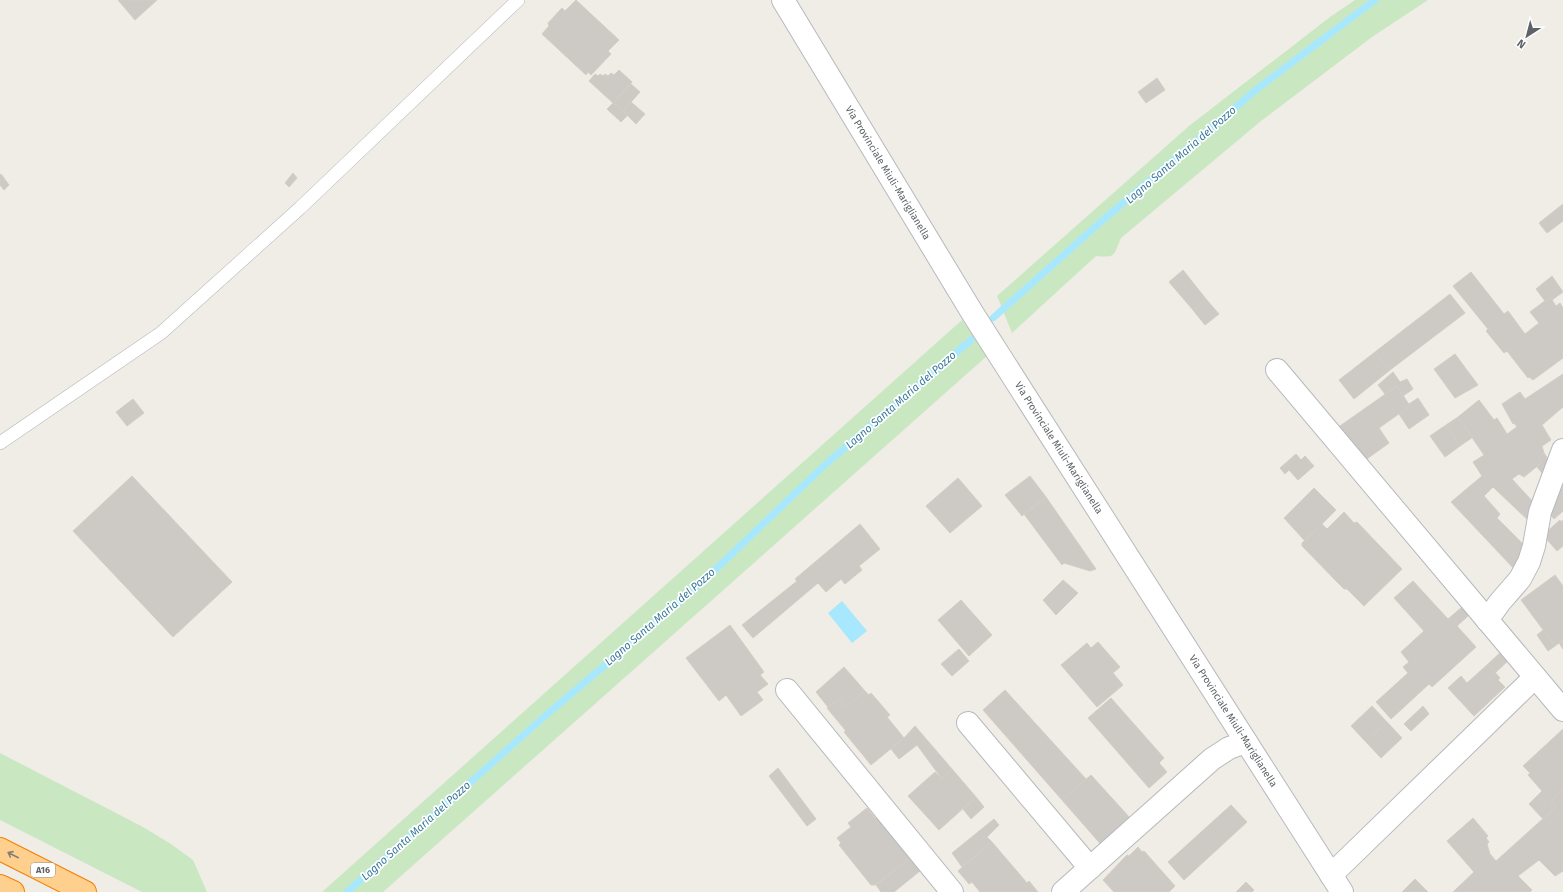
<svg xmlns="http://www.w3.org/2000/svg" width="1563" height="892" viewBox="0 0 1563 892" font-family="'Fira Sans',sans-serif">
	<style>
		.green { fill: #c9e8c2 }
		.water { fill: #a7e8ff }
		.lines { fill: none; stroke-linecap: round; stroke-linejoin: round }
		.stream { stroke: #a7e8ff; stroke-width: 7 }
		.building { fill: #cdc9c5; stroke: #d5cdc4 }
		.service-casing { stroke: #b6babd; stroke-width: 14 }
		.minor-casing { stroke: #b6babd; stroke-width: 24 }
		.motorway-casing { stroke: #f67e00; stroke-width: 24 }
		.service { stroke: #fff; stroke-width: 13 }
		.minor { stroke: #fff; stroke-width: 22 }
		.motorway { stroke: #ffcf8e; stroke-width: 22 }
		.oneway { stroke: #867e71 }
		.labels { text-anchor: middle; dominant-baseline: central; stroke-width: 3.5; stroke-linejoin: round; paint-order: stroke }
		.shield { fill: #fff; stroke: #8e9295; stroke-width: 1 }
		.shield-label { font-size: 9px; font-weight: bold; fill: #5d6367 }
		.street-label { font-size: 10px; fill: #5d6367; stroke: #fff }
		.water-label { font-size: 11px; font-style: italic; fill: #38789a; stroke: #fff }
	</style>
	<rect width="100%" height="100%" fill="#f0ece6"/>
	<path class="green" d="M 1355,0 L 1428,0 L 1372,37 L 1261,121 L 1121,238 C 1113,256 1116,258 1096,256 L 1012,333 L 997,296 L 1189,126 L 1330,17 Z
		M 962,320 L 987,356 L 383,892 L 322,892 Z
		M 0,753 L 143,827 L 171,844 L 193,860 L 207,892 L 142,892 L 0,820 Z"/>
	<path class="water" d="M 842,601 L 867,631 L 852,643 L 828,613 Z"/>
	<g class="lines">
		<path class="stream" d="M 993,318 L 1103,220 L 1257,89 L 1375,0
			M 347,892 L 545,716 L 696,588 L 827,463 L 971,340"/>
	</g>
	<path class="building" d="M 118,0 L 157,0 L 135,20 Z
		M 576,0 L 619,40 L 608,51 L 611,54 L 591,75 L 588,72 L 586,75 L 542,34 L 549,26 L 548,23 L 562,8 L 565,11 Z
		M 619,70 L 632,82 L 613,103 L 589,81 L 595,74 L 598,76 L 600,74 L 603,76 L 605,74 L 608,76 L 611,73 L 614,75 Z
		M 1157,78 L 1165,90 L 1146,103 L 1138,92 Z
		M 631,84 L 640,92 L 623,111 L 613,103 Z
		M 631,102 L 645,114 L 636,124 L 623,111 Z
		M 613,103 L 628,115 L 621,122 L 607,109 Z
		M 293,173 L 297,178 L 289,187 L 285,183 Z
		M 1,174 L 9,185 L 4,190 L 0,185 L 0,175 Z
		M 1563,204 L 1563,221 L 1547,233 L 1539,223 Z
		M 1183,270 L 1206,299 L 1193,310 L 1169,282 Z
		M 1471,272 L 1504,314 L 1508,311 L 1525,334 L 1539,323 L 1530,312 L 1550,297 L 1556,306 L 1560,303 L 1563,308 L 1563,358 L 1533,380 L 1529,377 L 1528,378 L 1507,351 L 1504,353 L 1486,331 L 1488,329 L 1453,286 Z
		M 1552,276 L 1563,292 L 1552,300 L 1550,297 L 1545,301 L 1536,289 Z
		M 1450,294 L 1465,313 L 1390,370 L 1375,352 Z
		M 1206,299 L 1219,314 L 1205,325 L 1193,310 Z
		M 1375,352 L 1390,370 L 1354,399 L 1339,380 Z
		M 1455,354 L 1478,385 L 1455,398 L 1434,369 Z
		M 1393,372 L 1400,382 L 1407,379 L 1413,389 L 1403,396 L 1397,386 L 1385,394 L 1378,385 Z
		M 1563,374 L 1563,407 L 1542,425 L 1551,440 L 1542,446 L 1544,453 L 1538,457 L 1541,463 L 1524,477 L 1519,474 L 1512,479 L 1535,504 L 1531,523 L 1493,487 L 1484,496 L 1500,514 L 1497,518 L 1528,549 L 1517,572 L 1451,502 L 1482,476 L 1473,462 L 1484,455 L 1458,417 L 1479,400 L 1494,420 L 1497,418 L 1507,434 L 1517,427 L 1514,423 L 1513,424 L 1502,404 L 1520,392 L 1525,399 Z
		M 1397,386 L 1410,406 L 1379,428 L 1389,443 L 1364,461 L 1337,428 Z
		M 1418,398 L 1429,415 L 1409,429 L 1399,414 L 1410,406 L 1409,404 Z
		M 133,399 L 144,413 L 127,426 L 116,412 Z
		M 1458,417 L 1473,437 L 1460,446 L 1446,425 Z
		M 1446,425 L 1460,446 L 1445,457 L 1430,436 Z
		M 1544,453 L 1554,468 L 1548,480 L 1537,467 L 1541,463 L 1538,457 Z
		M 1296,454 L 1301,460 L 1305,456 L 1314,466 L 1298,480 L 1289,470 L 1285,474 L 1280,468 Z
		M 132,476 L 232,582 L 173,637 L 73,531 Z
		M 1030,476 L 1046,497 L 1022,516 L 1005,495 Z
		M 958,478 L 982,506 L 950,533 L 926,506 Z
		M 1563,484 L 1563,511 L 1554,519 L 1550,514 L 1556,491 Z
		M 1314,488 L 1336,510 L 1305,541 L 1284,518 Z
		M 1046,497 L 1096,569 L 1090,571 L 1064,563 L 1062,565 L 1024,514 Z
		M 1344,512 L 1354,523 L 1357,522 L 1402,569 L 1364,606 L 1347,589 L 1344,589 L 1302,546 L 1302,543 L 1322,524 L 1327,529 Z
		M 1560,520 L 1561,522 L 1563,520 L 1563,546 L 1557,551 L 1543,535 Z
		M 860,524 L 880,549 L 859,566 L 862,570 L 845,584 L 841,579 L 826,592 L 818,583 L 753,638 L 742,625 L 797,581 L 795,579 Z
		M 1555,575 L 1563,586 L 1563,640 L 1555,646 L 1521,600 Z
		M 1063,580 L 1078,593 L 1056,615 L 1043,600 Z
		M 1413,581 L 1448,619 L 1462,607 L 1469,615 L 1457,626 L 1476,647 L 1432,687 L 1429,684 L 1391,719 L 1376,702 L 1408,673 L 1403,667 L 1409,662 L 1401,652 L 1424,631 L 1394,598 Z
		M 961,600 L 992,635 L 969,656 L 938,620 Z
		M 730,625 L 764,672 L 760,675 L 768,684 L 757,692 L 763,700 L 741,716 L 726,695 L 719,701 L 686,658 Z
		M 1543,630 L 1555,646 L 1548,651 L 1537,635 Z
		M 1563,640 L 1563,649 L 1559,643 Z
		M 1098,642 L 1120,667 L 1113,673 L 1123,685 L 1097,707 L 1061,665 L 1087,643 L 1091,648 Z
		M 959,649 L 969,661 L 952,676 L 941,664 Z
		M 1502,651 L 1510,659 L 1495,673 L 1488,664 Z
		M 1488,664 L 1500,678 L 1498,680 L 1505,687 L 1474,716 L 1448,688 L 1461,676 L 1467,683 Z
		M 844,667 L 865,691 L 845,707 L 839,699 L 828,707 L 816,692 Z
		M 1005,690 L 1086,779 L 1062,800 L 983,710 Z
		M 865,691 L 869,695 L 871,693 L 890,715 L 887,717 L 904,738 L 871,765 L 844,732 L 846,731 L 827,708 L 839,699 L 845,707 Z
		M 1111,698 L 1164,758 L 1159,763 L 1167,772 L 1149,788 L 1088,718 Z
		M 1372,706 L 1387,722 L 1366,742 L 1351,726 Z
		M 1423,706 L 1429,714 L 1411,731 L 1404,724 Z
		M 1387,722 L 1402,738 L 1381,758 L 1366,742 Z
		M 915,726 L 952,769 L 942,779 L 917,745 L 899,759 L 891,749 L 904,738 Z
		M 1563,729 L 1563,789 L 1551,802 L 1556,807 L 1543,819 L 1529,804 L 1542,791 L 1528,775 L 1530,773 L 1523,766 Z
		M 778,768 L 816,819 L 807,826 L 769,776 Z
		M 952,769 L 976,797 L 939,830 L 908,796 L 935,772 L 942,779 Z
		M 1091,775 L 1131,819 L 1104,848 L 1062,800 Z
		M 1563,789 L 1563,871 L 1555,876 L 1539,860 L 1518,876 L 1532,890 L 1530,892 L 1453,892 L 1474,872 L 1447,841 L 1473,818 L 1488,836 L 1486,838 L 1489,842 L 1487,844 L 1490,854 L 1496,861 L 1556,807 L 1551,802 Z
		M 976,797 L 984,807 L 971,819 L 963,809 Z
		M 1231,805 L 1247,822 L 1184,880 L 1168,862 Z
		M 867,808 L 876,819 L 879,818 L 908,855 L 906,861 L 875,885 L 871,885 L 839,845 L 841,843 L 837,838 L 851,827 L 848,823 Z
		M 994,819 L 999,825 L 987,837 L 992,842 L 962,867 L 952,853 Z
		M 992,842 L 1027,883 L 1029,881 L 1038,892 L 980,892 L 972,882 L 969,884 L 958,871 Z
		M 1138,847 L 1142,852 L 1144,851 L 1175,886 L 1169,892 L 1114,892 L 1103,880 L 1127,855 L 1129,856 Z
		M 908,855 L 920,871 L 894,892 L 881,892 L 876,885 L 906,861 Z
		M 1415,879 L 1428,892 L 1402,892 Z
		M 1246,882 L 1254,890 L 1252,892 L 1236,892 Z"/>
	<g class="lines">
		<g class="service-casing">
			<path id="service" d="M 0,443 L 161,333 L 300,208 L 518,0"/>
		</g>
		<g class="minor-casing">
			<g id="minor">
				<path id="s1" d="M 783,0 L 973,314 L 1342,892"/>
				<path d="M 1277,370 L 1563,710"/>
				<path d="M 1487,620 L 1500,602 L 1520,579 L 1529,562 L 1534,546 L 1540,512 L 1563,450"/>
				<path d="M 787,690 L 952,892"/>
				<path d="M 968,723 L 1090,868"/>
				<path d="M 1331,875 L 1535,677"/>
				<path d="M 1063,892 L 1212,759 L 1229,748 L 1246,742"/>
			</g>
		</g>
		<g class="motorway-casing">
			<path id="motorway" d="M 0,849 L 85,892
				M 0,886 L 13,892"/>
		</g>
		<use href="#service" class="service"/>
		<use href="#minor" class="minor"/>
		<use href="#motorway" class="motorway"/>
	</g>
	<defs><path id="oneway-shaft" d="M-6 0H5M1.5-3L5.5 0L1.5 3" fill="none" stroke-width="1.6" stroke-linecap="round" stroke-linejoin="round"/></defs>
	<use class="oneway" href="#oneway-shaft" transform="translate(13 855) rotate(-153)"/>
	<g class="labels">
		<rect class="shield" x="31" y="863" width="24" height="14" rx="3"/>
		<g class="shield-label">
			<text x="43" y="870">A16</text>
		</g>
		<g class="street-label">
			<text stroke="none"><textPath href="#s1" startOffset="202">Via Provinciale Miuli-Mariglianella</textPath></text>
			<text stroke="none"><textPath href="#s1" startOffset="526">Via Provinciale Miuli-Mariglianella</textPath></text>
			<text stroke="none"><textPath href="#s1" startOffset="850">Via Provinciale Miuli-Mariglianella</textPath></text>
		</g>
		<g class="water-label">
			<text transform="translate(1181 155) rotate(-41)">Lagno Santa Maria del Pozzo</text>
			<text transform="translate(901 400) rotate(-41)">Lagno Santa Maria del Pozzo</text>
			<text transform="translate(660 617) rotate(-41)">Lagno Santa Maria del Pozzo</text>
			<text transform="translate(416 831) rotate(-42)">Lagno Santa Maria del Pozzo</text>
		</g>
	</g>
	<g transform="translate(1527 36) rotate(216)" stroke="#ffffff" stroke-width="3" paint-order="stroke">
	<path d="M0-3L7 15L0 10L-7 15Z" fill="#5d6367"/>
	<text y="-6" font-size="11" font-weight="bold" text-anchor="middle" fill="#5d6367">N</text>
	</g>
</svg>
